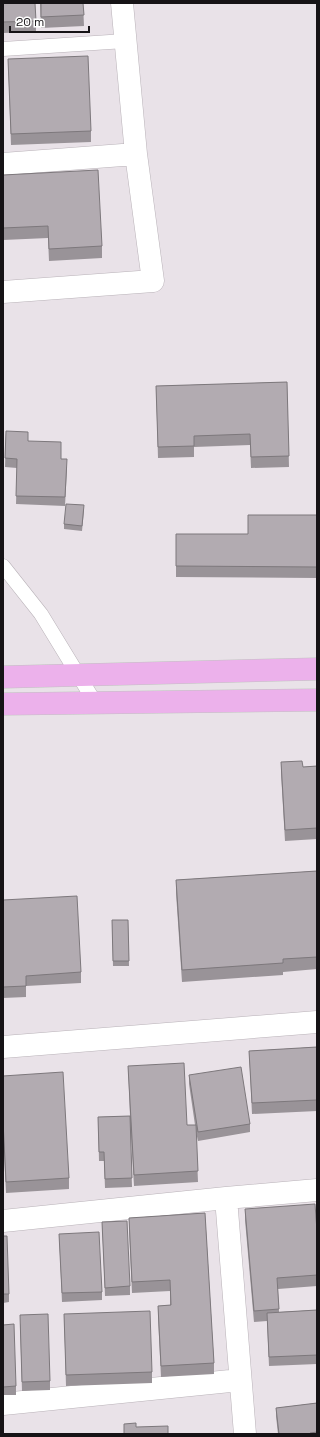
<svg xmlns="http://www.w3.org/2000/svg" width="320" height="1437" viewBox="0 0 320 1437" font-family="'Space Grotesk',sans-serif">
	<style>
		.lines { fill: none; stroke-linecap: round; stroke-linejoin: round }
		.lane-casing { stroke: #b9b2b8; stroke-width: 15 }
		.street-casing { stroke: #b9b2b8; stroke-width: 23 }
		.primary-casing { stroke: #c2c2c2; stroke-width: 23 }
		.lane { stroke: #fff; stroke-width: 14 }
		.street { stroke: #fff; stroke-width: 22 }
		.primary { stroke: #ecb1eb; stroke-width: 22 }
		.wall { fill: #999398 }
		.building { fill: #b2abb1; stroke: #7d787c }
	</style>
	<rect width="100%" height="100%" fill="#e9e2e8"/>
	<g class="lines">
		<g class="lane-casing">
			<path id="lane" d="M 3,49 L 125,41
				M 3,566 L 41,614 L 96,704"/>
		</g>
		<g class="street-casing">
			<path id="street" d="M 3,164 L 136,154 L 122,3
				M 3,292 L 153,281 L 136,154
				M 3,1047 L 317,1022
				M 226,1198 L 245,1434
				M 3,1221 L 226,1198 L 317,1190
				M 3,1404 L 240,1380"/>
		</g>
		<g class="primary-casing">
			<path id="primary" d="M 3,677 L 317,669
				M 3,704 L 317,700"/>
		</g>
		<use href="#lane" class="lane"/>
		<use href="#street" class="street"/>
		<use href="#primary" class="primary"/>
	</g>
	<path class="wall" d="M 3,3 L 36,21 L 36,32 L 3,33 Z
		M 40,3 L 83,3 L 84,26 L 41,28 Z
		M 8,59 L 91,131 L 91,142 L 11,145 Z
		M 3,175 L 102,246 L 102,258 L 49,261 L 48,238 L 3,240 Z
		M 287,382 L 289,467 L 251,468 L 250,445 L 194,447 L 194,457 L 158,458 L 156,386 Z
		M 6,431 L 28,441 L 61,459 L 67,468 L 65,506 L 16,504 L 17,468 L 5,467 Z
		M 84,510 L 82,531 L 64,529 L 64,524 Z
		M 317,515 L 317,578 L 176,577 L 176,534 L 248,534 Z
		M 281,762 L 303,767 L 317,766 L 317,839 L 285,841 L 281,773 Z
		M 317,871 L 317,969 L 283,972 L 283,975 L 182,982 L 176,893 L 176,880 Z
		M 3,900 L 81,972 L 81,983 L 26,986 L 26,997 L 3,998 Z
		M 112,920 L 128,920 L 129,966 L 113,966 Z
		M 317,1047 L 317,1111 L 252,1114 L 249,1051 Z
		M 128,1066 L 187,1125 L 195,1125 L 189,1084 L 189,1075 L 250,1124 L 250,1132 L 198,1141 L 196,1132 L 198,1182 L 134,1186 L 130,1119 L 132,1187 L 105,1188 L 104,1161 L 99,1161 L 98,1117 L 130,1116 Z
		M 3,1076 L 69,1178 L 69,1189 L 6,1193 L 3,1132 Z
		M 245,1209 L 317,1231 L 317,1286 L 278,1289 L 279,1312 L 317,1310 L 317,1364 L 269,1366 L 267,1321 L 254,1322 L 245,1220 Z
		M 205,1213 L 214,1363 L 214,1374 L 161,1377 L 158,1317 L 158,1306 L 170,1305 L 170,1291 L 132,1293 L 129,1229 L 129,1218 Z
		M 102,1222 L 130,1286 L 130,1295 L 105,1296 Z
		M 59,1234 L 102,1292 L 102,1300 L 62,1302 Z
		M 3,1236 L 9,1294 L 9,1302 L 3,1303 Z
		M 64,1314 L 152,1372 L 152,1383 L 66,1386 Z
		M 20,1323 L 50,1381 L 50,1390 L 22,1391 Z
		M 3,1325 L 16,1386 L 16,1395 L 3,1395 Z
		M 317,1403 L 317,1434 L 278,1434 L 276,1416 L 276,1408 Z"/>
	<path class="building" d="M 3,3 L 35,3 L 36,21 L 3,22 Z
		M 41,3 L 83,3 L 84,15 L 41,17 Z
		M 88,56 L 91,131 L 11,134 L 8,59 Z
		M 98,170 L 102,246 L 49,249 L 48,226 L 3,228 L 3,175 Z
		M 287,382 L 289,456 L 251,457 L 250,434 L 194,436 L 194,446 L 158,447 L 156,386 Z
		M 6,431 L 28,432 L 28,441 L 61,442 L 61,459 L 67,459 L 65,497 L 16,496 L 17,459 L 5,458 Z
		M 66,504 L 84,505 L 82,526 L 64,524 Z
		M 248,515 L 317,515 L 317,567 L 176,566 L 176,534 L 248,534 Z
		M 302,761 L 303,767 L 317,766 L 317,828 L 285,830 L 281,762 Z
		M 317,871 L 317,957 L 283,959 L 283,963 L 182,970 L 176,880 Z
		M 77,896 L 81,972 L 26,976 L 26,986 L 3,987 L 3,900 Z
		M 112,920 L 128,920 L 129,961 L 113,961 Z
		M 317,1047 L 317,1100 L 252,1103 L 249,1051 Z
		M 184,1063 L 187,1125 L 196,1125 L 198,1171 L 134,1175 L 128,1066 Z
		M 241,1067 L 250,1124 L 198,1132 L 189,1075 Z
		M 63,1072 L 69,1178 L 6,1182 L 3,1121 L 3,1076 Z
		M 130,1116 L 132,1178 L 105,1179 L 104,1152 L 99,1152 L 98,1117 Z
		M 315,1204 L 317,1231 L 317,1275 L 277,1278 L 279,1309 L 254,1311 L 245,1209 Z
		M 205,1213 L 214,1363 L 161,1366 L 158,1306 L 171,1305 L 170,1280 L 132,1282 L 129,1218 Z
		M 127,1221 L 130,1286 L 105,1288 L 102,1222 Z
		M 99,1232 L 102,1292 L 62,1293 L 59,1234 Z
		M 3,1236 L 7,1236 L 9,1294 L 3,1294 Z
		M 317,1310 L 317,1355 L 269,1357 L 267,1313 Z
		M 150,1311 L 152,1372 L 66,1375 L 64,1314 Z
		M 48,1314 L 50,1381 L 22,1382 L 20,1315 Z
		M 14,1324 L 16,1386 L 3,1387 L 3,1325 Z
		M 317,1403 L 317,1432 L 310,1433 L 310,1434 L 279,1434 L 276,1408 Z
		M 136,1423 L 136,1427 L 168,1426 L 168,1434 L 124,1434 L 124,1424 Z"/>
	<rect width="320" height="1437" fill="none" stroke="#161316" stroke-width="8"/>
	<path d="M10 26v6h79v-6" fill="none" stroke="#161316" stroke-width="2"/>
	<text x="16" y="26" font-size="12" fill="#161316" stroke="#ffffff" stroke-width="3" paint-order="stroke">20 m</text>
</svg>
